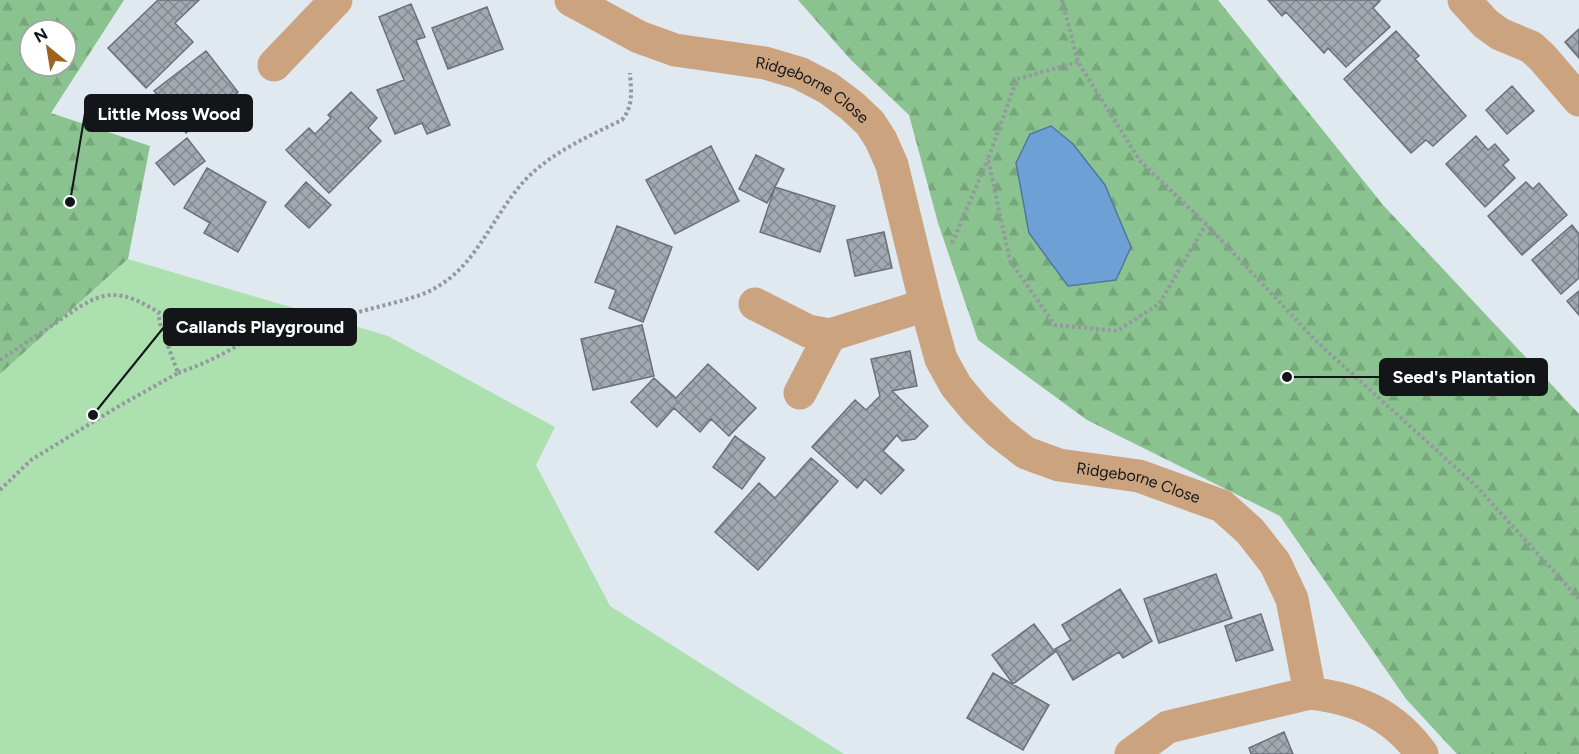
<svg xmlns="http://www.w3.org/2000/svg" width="1579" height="754" viewBox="0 0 1579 754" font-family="Figtree,sans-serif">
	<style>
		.green { fill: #ace0af }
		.forest { fill: url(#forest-firs); fill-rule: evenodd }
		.water { fill: #6da1d5; stroke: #52779c; stroke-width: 1.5 }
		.building { fill: url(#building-cross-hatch); stroke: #6b7178; stroke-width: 1.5 }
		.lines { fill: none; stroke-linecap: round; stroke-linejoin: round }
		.path { stroke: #93999f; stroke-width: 4; stroke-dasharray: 3 3; stroke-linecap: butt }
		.minor { stroke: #cca37f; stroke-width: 33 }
		.labels { text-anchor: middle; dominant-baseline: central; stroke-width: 4.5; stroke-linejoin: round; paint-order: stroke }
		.street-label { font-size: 16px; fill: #131518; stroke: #fff }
		.leader { fill: none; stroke: #131518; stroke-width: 2 }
		.callout-dot { fill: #131518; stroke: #fff; stroke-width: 2 }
		.callout { fill: #131518; stroke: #131518; stroke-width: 2 }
		.callout-label { font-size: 18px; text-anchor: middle; font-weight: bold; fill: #fff }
	</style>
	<defs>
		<pattern id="forest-firs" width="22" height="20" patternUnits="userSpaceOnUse" patternTransform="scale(1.5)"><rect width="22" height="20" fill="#8ac38f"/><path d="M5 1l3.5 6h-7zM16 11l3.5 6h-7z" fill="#76a77b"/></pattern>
		<pattern id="building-cross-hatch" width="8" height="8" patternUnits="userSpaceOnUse" patternTransform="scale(1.5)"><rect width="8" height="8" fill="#a3a9b1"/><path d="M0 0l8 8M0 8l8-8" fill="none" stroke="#84888f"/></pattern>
	</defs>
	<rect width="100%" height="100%" fill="#e0e8f0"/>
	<path class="green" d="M 128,259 L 388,336 L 555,427 L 536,465 L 610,606 L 844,754 L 0,754 L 0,374 Z"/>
	<path class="forest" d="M 0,0 L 124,0 L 51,113 L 150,146 L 128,259 L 0,374 ZM 30,30 L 66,30 L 66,66 L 30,66 Z
		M 798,0 L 1218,0 L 1383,205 L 1579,414 L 1579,754 L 1457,754 L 1406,699 L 1280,516 L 1087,420 L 978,340 L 938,223 L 909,115 L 851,60 Z"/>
	<path class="water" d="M 1051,126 L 1073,144 L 1105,185 L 1131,247 L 1116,280 L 1068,286 L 1029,233 L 1016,163 L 1030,134 Z"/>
	<path class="building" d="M 158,0 L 199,0 L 175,23 L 193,42 L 146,88 L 108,48 Z
		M 1268,0 L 1378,0 L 1380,1 L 1373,8 L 1390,27 L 1346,67 L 1328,48 L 1324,53 L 1286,12 L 1282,16 Z
		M 411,4 L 425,37 L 416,40 L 450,125 L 427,134 L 422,123 L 395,134 L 377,90 L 404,80 L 379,17 Z
		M 487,7 L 503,49 L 448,69 L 432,28 Z
		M 1579,29 L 1579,58 L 1565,42 Z
		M 1396,31 L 1419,56 L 1415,59 L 1466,116 L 1433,146 L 1426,140 L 1411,153 L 1344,79 Z
		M 206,51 L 238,92 L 186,133 L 154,91 Z
		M 1512,86 L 1534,111 L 1507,134 L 1486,110 Z
		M 351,92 L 377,118 L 368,128 L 381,141 L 329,193 L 286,150 L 309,128 L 315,134 L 331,118 L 328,115 Z
		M 1476,136 L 1488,150 L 1495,144 L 1509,160 L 1503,165 L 1515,178 L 1485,207 L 1446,164 Z
		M 187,138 L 205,161 L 174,185 L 156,163 Z
		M 711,146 L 739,201 L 675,234 L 646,180 Z
		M 756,155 L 784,169 L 767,203 L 739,189 Z
		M 207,168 L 266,202 L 238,252 L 204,233 L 210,223 L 184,208 Z
		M 306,182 L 331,205 L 309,228 L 285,206 Z
		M 1526,182 L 1533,189 L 1539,183 L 1567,215 L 1522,255 L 1488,216 Z
		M 775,187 L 835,206 L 820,252 L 760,232 Z
		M 1572,225 L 1579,234 L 1579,278 L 1561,294 L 1532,260 Z
		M 617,226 L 672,247 L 643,322 L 609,308 L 616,290 L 595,282 Z
		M 884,232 L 892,268 L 855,276 L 847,240 Z
		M 1579,291 L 1579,315 L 1567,301 Z
		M 642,325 L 654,376 L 593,390 L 581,339 Z
		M 910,351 L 917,386 L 892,391 L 928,426 L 915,439 L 902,441 L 897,435 L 883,451 L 904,470 L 881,494 L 865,479 L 857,488 L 812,447 L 855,400 L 866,410 L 880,396 L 871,359 Z
		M 708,364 L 756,408 L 729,436 L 711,419 L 700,432 L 674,408 L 657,427 L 631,402 L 654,378 L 676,398 Z
		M 735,436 L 765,458 L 742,489 L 713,467 Z
		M 811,458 L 838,481 L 758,570 L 715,532 L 759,483 L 775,498 Z
		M 1216,574 L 1232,618 L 1159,643 L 1144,599 Z
		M 1120,589 L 1152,641 L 1123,658 L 1119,652 L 1073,680 L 1055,649 L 1071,640 L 1062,625 Z
		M 1261,614 L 1273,650 L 1236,661 L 1225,626 Z
		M 1034,624 L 1055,652 L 1013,684 L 992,655 Z
		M 993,673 L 1049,705 L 1023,750 L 967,718 Z
		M 1284,732 L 1293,754 L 1251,754 L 1249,748 Z"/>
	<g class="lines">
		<path class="path" d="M 1062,0 L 1078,62 L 1140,161 L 1206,224 L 1316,341 L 1476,486 L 1579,599
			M 1078,62 L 1017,79 L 988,159 L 1010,261 L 1055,325 L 1117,331 L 1159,304 L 1206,224
			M 952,243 L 988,159
			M 0,360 C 19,347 38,335 57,322 C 72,312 87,300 104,296 C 132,290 155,313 179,323 C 194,330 211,335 227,337 C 271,344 314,326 355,313 C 376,307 396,303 417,296 C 476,277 489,216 529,176 C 555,151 589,136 622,120 C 634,105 631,91 630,73
			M 178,373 C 203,364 226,354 247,339
			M 0,490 L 31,460 L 119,406 L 178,373 L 161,327 L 158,313"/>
		<g class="minor">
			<path id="s1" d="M 571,0 L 639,37 L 675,50 L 765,63 L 799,73 L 828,88 L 852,106 L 870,123 L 881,140 L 892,165 L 926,305 L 941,359 L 956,386 L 976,410 L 1000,433 L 1026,453 L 1059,465 L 1139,476 L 1222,506 L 1250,531 L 1275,563 L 1292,599 L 1310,693 C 1358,699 1393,714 1422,754"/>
			<path d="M 1464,0 L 1486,24 L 1500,34 L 1531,47 L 1542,57 L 1579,100"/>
			<path d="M 274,65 L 336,0"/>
			<path d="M 755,304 L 808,331 L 830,335 L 800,393"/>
			<path d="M 830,335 L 926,305"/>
			<path d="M 1131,754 L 1168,727 L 1310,693"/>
		</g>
	</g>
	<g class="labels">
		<g class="street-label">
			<text stroke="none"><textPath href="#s1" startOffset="261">Ridgeborne Close</textPath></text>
			<text stroke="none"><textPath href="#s1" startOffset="822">Ridgeborne Close</textPath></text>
		</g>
	</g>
	<path class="leader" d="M70 202L85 113M93 415L164 327M1287 377L1380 377"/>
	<g class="callout-dot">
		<circle cx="70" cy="202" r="6"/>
		<circle cx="93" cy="415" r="6"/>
		<circle cx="1287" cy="377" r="6"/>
	</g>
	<g class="callout">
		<rect x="85" y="95" width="167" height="36" rx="6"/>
		<rect x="164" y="309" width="192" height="36" rx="6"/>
		<rect x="1380" y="359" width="167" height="36" rx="6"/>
	</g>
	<g class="callout-label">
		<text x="169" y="120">Little Moss Wood</text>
		<text x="260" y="333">Callands Playground</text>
		<text x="1464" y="383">Seed's Plantation</text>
	</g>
	<g transform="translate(48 48) rotate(330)"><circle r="28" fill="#ffffff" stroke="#a1a1a3" stroke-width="1.5"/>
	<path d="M0-4.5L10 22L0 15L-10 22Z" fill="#9e6323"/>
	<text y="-9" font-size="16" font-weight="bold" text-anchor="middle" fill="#131518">N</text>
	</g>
</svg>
